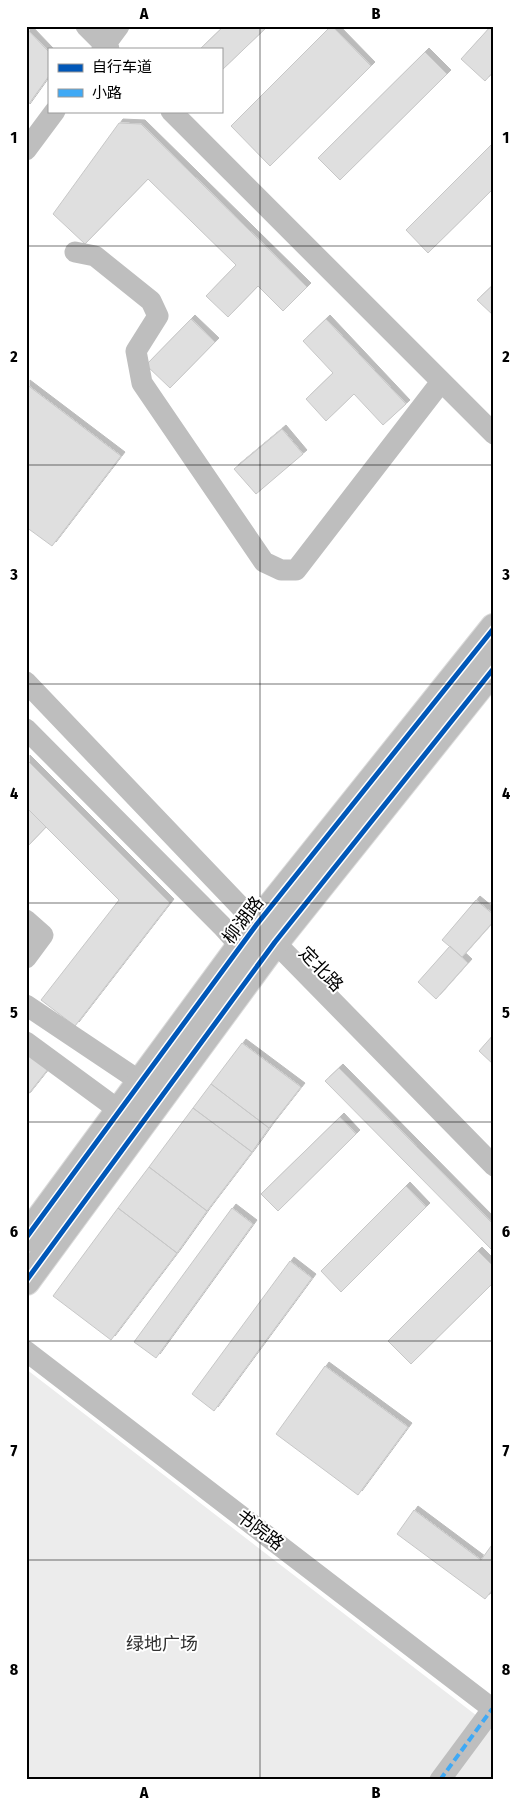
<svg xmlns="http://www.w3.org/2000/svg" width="520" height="1806" viewBox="0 0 520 1806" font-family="'Fira Sans Condensed','Noto Sans SC',sans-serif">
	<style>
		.green { fill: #ececec }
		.building { fill: #dfdfdf; stroke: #c7c7c7; filter: url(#shadow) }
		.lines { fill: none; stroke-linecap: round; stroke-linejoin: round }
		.major-casing { stroke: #dbdbdb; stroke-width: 30 }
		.minor { stroke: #bebebe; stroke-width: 21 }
		.major { stroke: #bebebe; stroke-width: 28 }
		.quiet { stroke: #3fa9f5; stroke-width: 4; stroke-dasharray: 8 4; stroke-linecap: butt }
		.cycleway-casing { stroke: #fff; stroke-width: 8 }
		.cycleway { stroke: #0057b8; stroke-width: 5 }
		.grid { fill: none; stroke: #000; stroke-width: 1; stroke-opacity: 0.55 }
		.labels { text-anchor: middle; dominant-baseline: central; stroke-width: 4; stroke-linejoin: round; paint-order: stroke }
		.street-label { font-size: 18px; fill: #000; stroke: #fff }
		.park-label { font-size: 18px; fill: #333; stroke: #fff }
		.neatline { fill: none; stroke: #000; stroke-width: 2 }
		.grid-label { font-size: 16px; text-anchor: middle; font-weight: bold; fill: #000 }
	</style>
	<defs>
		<filter id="shadow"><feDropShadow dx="4" dy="-4" stdDeviation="0" flood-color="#0004"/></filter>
	</defs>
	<rect width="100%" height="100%" fill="#fff"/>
	<path class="green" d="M 26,1369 L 494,1729 L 494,1780 L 26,1780 Z"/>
	<path class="building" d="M 224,26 L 268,26 L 221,71 L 221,49 L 200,49 Z
		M 331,26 L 332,26 L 371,66 L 270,166 L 231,126 Z
		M 491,26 L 494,26 L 494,71 L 485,81 L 461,59 Z
		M 26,28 L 49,52 L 49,76 L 26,108 Z
		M 425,52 L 447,74 L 340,180 L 318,158 Z
		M 119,123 L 141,124 L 307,287 L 283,311 L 258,286 L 228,317 L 206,296 L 236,265 L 148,179 L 85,244 L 53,214 Z
		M 494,142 L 494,188 L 428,253 L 406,230 Z
		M 494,284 L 494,316 L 477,300 Z
		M 191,319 L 215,342 L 170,388 L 146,365 Z
		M 326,319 L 406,404 L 383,425 L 354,394 L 326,421 L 306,399 L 333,373 L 303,341 Z
		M 26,384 L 121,456 L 52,546 L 26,527 Z
		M 282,429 L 303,454 L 256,494 L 234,469 Z
		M 26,759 L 170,903 L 75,1026 L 41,1000 L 119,900 L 26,807 Z
		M 26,807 L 46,827 L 26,848 Z
		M 476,900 L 494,915 L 494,921 L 462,957 L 442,940 Z
		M 450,946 L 468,963 L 436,999 L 418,982 Z
		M 494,1034 L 494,1065 L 479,1051 Z
		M 242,1043 L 301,1087 L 269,1128 L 211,1084 Z
		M 26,1050 L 49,1068 L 26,1097 Z
		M 339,1068 L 494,1225 L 494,1252 L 325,1081 Z
		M 211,1084 L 269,1128 L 252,1152 L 193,1108 Z
		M 193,1108 L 252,1152 L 207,1211 L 149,1167 Z
		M 340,1117 L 356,1134 L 278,1211 L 261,1194 Z
		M 149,1167 L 207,1211 L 177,1253 L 118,1208 Z
		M 406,1186 L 426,1207 L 341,1292 L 321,1271 Z
		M 118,1208 L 177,1253 L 111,1340 L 53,1296 Z
		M 232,1208 L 253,1224 L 156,1358 L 134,1342 Z
		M 478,1251 L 494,1267 L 494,1282 L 411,1364 L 388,1341 Z
		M 290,1261 L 312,1278 L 214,1411 L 192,1394 Z
		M 325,1366 L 408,1427 L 358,1495 L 276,1434 Z
		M 414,1510 L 481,1560 L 494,1542 L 494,1588 L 485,1599 L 397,1534 Z"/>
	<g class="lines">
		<g class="major-casing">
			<path id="major" d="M 26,1238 L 257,924 L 494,628
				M 26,1281 L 275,942 L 494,668"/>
		</g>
		<path class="minor" d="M 86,26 L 109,49
			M 102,49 L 119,26
			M 171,111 L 494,434
			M 26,150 L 55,111
			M 75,252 L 95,256 L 151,301 L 158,316 L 136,351 L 142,383 L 264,562 L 281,570 L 296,570 L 441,382
			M 26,682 L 257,924 L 494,1166
			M 26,729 L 222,926 L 240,946
			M 26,920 L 43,935 L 26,958
			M 26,1005 L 141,1082
			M 26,1042 L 120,1111
			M 26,1351 L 494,1710
			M 440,1780 L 494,1707"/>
		<use href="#major" class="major"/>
		<path class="quiet" d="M 440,1780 L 492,1709"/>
		<g class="cycleway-casing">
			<path id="cycleway" d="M 26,1238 L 257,924 L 494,628
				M 26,1281 L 275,942 L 494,668"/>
		</g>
		<use href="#cycleway" class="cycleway"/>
	</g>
	<path class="grid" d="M 260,26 L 260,1780M 26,246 L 494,246M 26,465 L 494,465M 26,684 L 494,684M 26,903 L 494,903M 26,1122 L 494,1122M 26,1341 L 494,1341M 26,1560 L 494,1560"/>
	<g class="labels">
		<g class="street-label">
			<text transform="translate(243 920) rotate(-53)">柳湖路</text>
			<text transform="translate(321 969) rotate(46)">定北路</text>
			<text transform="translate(260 1530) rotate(37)">书院路</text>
		</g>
		<g class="park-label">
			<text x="162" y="1644">绿地广场</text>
		</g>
	</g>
	<rect width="520" height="1806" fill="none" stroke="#ffffff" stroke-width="55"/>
	<rect x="48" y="48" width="175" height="65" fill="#ffffff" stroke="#999999"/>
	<rect x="58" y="64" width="25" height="8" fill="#0057b8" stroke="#999999"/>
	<text x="92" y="72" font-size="15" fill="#000000">自行车道</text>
	<rect x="58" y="89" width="25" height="8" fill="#3fa9f5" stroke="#999999"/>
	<text x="92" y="98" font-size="15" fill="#000000">小路</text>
	<rect x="28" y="28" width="464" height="1750" class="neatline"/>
	<g class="grid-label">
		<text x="144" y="19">A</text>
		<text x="376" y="19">B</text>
		<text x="14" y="143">1</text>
		<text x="506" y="143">1</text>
		<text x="14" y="362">2</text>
		<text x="506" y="362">2</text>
		<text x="14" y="580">3</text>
		<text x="506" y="580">3</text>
		<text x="14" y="799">4</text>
		<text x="506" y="799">4</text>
		<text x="14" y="1018">5</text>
		<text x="506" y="1018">5</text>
		<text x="14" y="1237">6</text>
		<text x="506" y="1237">6</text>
		<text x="14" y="1456">7</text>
		<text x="506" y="1456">7</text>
		<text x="14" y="1675">8</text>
		<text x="506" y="1675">8</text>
		<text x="144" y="1798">A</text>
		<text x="376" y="1798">B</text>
	</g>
</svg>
